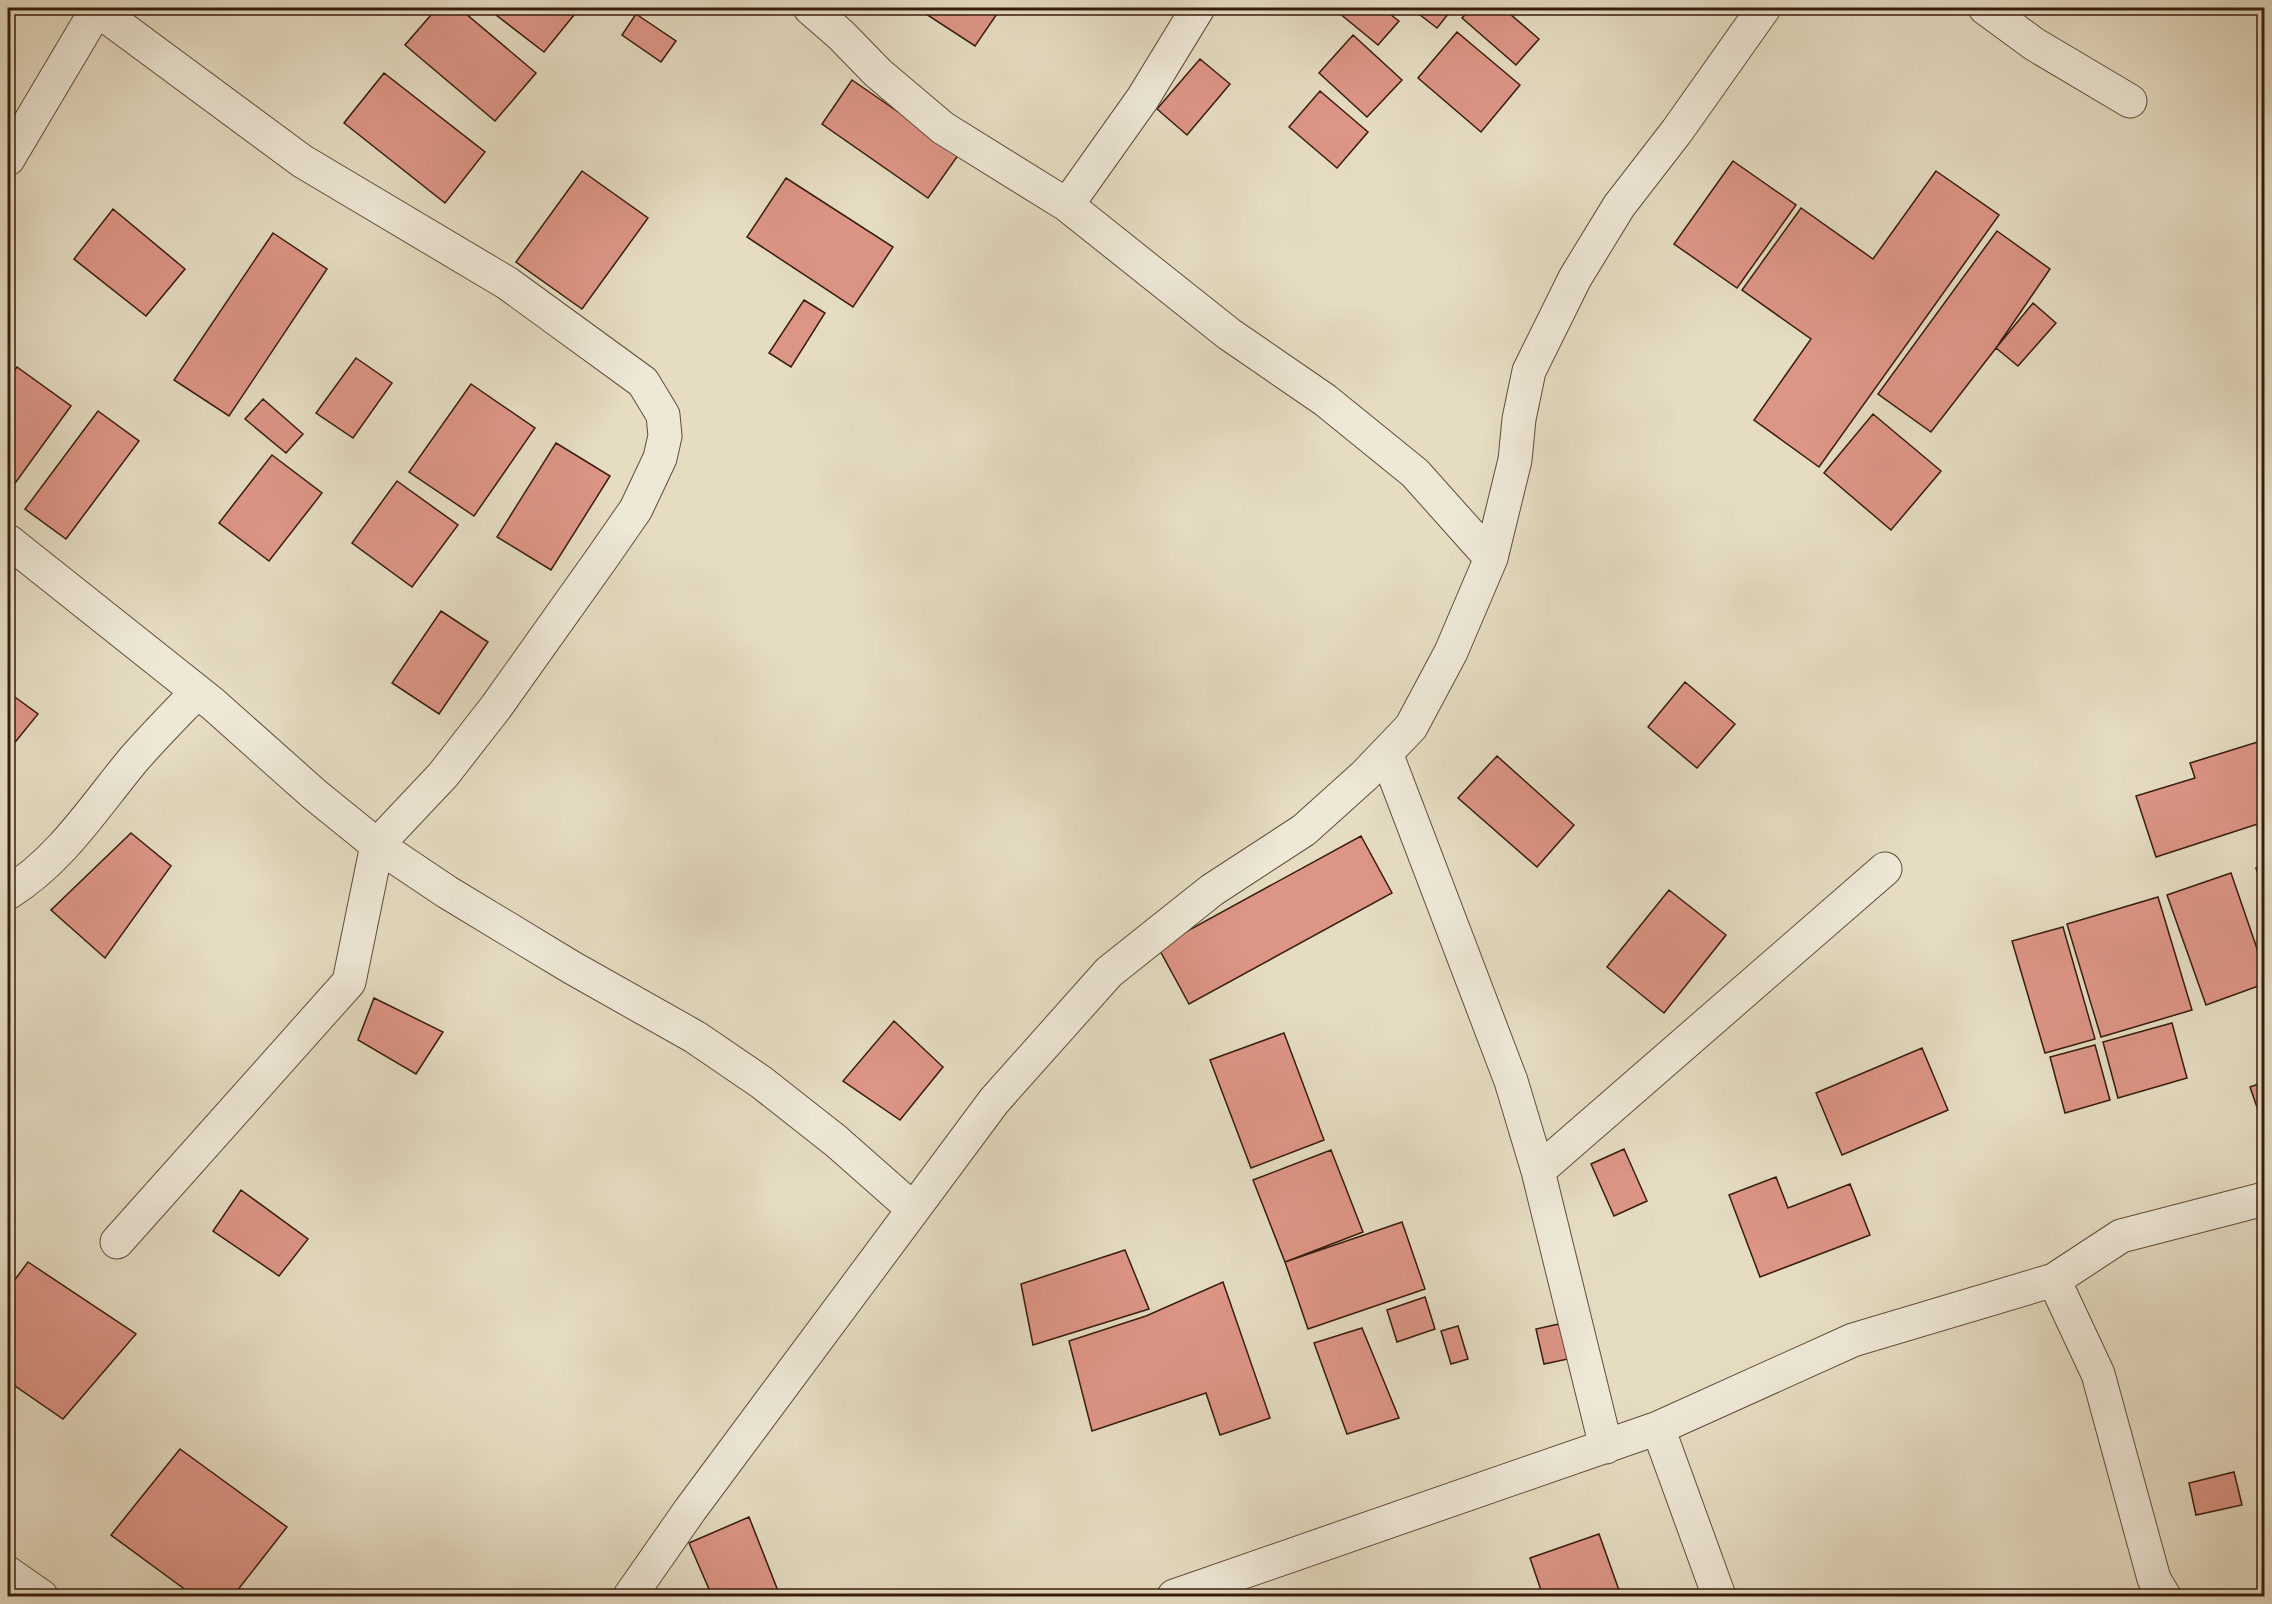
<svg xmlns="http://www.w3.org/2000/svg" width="2272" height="1604" viewBox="0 0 2272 1604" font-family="Alegreya,serif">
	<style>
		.building { fill: #dd9586; stroke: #381c0d; stroke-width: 1.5 }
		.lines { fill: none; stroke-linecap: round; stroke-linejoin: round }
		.minor-casing { stroke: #634c3a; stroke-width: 35 }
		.minor { stroke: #eee8d7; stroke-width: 33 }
	</style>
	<rect width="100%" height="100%" fill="#e5dcc2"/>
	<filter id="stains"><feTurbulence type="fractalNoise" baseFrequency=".00333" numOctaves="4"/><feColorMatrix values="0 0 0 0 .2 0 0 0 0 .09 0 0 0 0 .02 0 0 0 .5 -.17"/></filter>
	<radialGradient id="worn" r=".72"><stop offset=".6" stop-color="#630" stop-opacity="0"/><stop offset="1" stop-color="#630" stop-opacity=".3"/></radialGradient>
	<path class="building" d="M 437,8 L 459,8 L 536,73 L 495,121 L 405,45 Z
		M 487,8 L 576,8 L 578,10 L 544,52 Z
		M 930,8 L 1001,8 L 975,46 L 926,14 Z
		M 1333,8 L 1382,8 L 1399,21 L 1378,45 Z
		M 1411,8 L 1453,8 L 1437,28 Z
		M 1471,8 L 1503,8 L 1539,39 L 1516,65 L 1462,18 Z
		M 636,14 L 676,41 L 661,62 L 622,35 Z
		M 1457,32 L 1520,85 L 1481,132 L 1418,78 Z
		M 1353,35 L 1402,80 L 1367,117 L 1319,73 Z
		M 1200,59 L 1230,84 L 1187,135 L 1157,109 Z
		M 384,73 L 485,152 L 445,203 L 344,123 Z
		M 852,80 L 959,154 L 928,198 L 822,124 Z
		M 1320,91 L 1368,132 L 1337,168 L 1289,127 Z
		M 1733,161 L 1796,205 L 1737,288 L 1674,244 Z
		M 582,171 L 648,218 L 582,309 L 516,262 Z
		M 1936,171 L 1999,215 L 1819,467 L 1754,420 L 1811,339 L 1742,290 L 1801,208 L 1873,259 Z
		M 786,178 L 893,247 L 853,307 L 747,237 Z
		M 113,209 L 185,269 L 146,316 L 74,259 Z
		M 1997,231 L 2050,269 L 1996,348 L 1931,432 L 1878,394 Z
		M 273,233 L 327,269 L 229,416 L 174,380 Z
		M 804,300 L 825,313 L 791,367 L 769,353 Z
		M 2033,303 L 2056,323 L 2018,366 L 1996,348 Z
		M 356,358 L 392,383 L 353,438 L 316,413 Z
		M 17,367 L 71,406 L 8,493 L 8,379 Z
		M 471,384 L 535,428 L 474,516 L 409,472 Z
		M 263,399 L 303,434 L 286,453 L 245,419 Z
		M 98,411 L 139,441 L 66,539 L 25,509 Z
		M 1873,414 L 1941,471 L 1891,530 L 1824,473 Z
		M 556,443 L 610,476 L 551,570 L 497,537 Z
		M 272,455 L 322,493 L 269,561 L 219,523 Z
		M 397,481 L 458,525 L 412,587 L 352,543 Z
		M 441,611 L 488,642 L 439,714 L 392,683 Z
		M 1685,682 L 1735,724 L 1697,768 L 1648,727 Z
		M 8,692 L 38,714 L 12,746 L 8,743 Z
		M 2264,740 L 2264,822 L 2156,857 L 2136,796 L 2195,778 L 2190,763 Z
		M 1497,756 L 1574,825 L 1537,867 L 1458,798 Z
		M 131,833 L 171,866 L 105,958 L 51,910 Z
		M 1361,836 L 1392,893 L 1189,1004 L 1158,947 Z
		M 2264,865 L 2264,894 L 2256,868 Z
		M 2231,873 L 2264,969 L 2264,984 L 2206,1005 L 2167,895 Z
		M 1669,890 L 1726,935 L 1664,1013 L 1607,967 Z
		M 2158,897 L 2192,1010 L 2101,1037 L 2067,924 Z
		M 2063,927 L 2095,1039 L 2045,1053 L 2012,941 Z
		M 374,998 L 443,1032 L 416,1074 L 358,1040 Z
		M 894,1021 L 943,1067 L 900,1120 L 843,1081 Z
		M 2172,1023 L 2187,1078 L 2118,1098 L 2103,1042 Z
		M 1284,1033 L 1324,1140 L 1251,1168 L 1210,1060 Z
		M 2095,1045 L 2110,1100 L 2065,1113 L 2050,1057 Z
		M 1922,1048 L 1948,1110 L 1842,1155 L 1816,1093 Z
		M 2264,1082 L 2264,1111 L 2259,1113 L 2250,1087 Z
		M 1624,1149 L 1647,1201 L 1614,1216 L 1591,1164 Z
		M 1331,1150 L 1363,1232 L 1285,1262 L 1253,1180 Z
		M 1776,1177 L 1788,1208 L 1850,1184 L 1870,1235 L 1760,1277 L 1729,1195 Z
		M 241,1190 L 308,1239 L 279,1276 L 213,1231 Z
		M 1402,1222 L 1425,1289 L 1308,1329 L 1285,1262 Z
		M 1125,1250 L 1149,1309 L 1033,1345 L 1021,1284 Z
		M 28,1262 L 136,1334 L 63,1419 L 8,1381 L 8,1289 Z
		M 1223,1282 L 1270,1418 L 1220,1435 L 1206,1393 L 1092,1431 L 1069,1341 L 1146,1316 Z
		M 1425,1297 L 1435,1329 L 1397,1342 L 1387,1310 Z
		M 1559,1324 L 1568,1359 L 1544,1364 L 1536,1329 Z
		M 1458,1326 L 1468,1359 L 1451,1364 L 1441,1331 Z
		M 1362,1328 L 1399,1418 L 1347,1434 L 1314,1343 Z
		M 180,1449 L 287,1527 L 233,1596 L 194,1596 L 111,1535 Z
		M 2234,1472 L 2242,1505 L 2196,1515 L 2189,1483 Z
		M 749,1517 L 780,1596 L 712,1596 L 689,1543 Z
		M 1599,1534 L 1620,1593 L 1610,1596 L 1543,1596 L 1530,1558 Z"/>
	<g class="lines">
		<g class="minor-casing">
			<path id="minor" d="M 95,8 L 302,161 L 507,283 L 643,382 L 663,415 L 665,436 L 660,458 L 636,509 L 602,558 L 496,707 L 443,775 L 377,845 L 349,982 L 117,1242
				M 810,8 L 841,35 L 878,73 L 943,128 L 1067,205 L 1229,334 L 1325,400 L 1415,473 L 1491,558
				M 1985,8 L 2034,44 L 2130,101
				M 8,159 L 97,9
				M 1067,205 L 1143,98 L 1198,8
				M 8,541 L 213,704 L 314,794 L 377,845 L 447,892 L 571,967 L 695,1037 L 761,1082 L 836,1141 L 913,1209
				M 1386,753 L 1511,1081 L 1538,1171 L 1606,1447
				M 8,893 C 62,859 94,807 134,759 C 154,736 176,714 197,692
				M 1538,1171 L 1885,869
				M 2054,1280 L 2098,1374 L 2154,1579 L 2164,1596
				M 1658,1428 L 1719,1596
				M 8,1573 L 41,1596
				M 630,1596 L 690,1510 L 994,1101 L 1109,972 L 1212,890 L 1304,830 L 1364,776 L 1411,727 L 1451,652 L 1491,558 L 1515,460 L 1519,419 L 1529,371 L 1575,278 L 1619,206 L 1677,131 L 1764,8
				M 1174,1596 L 1658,1428 L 1853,1340 L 2054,1280 L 2121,1236 L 2264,1199"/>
		</g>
		<use href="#minor" class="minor"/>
	</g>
	<rect width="2272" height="1604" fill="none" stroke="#e5dcc2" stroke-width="30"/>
	<rect x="9" y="9" width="2254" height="1586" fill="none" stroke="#381c0d" stroke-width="3"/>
	<rect x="15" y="15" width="2242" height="1574" fill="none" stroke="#381c0d" stroke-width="1.5"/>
	<rect width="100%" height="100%" filter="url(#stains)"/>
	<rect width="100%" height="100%" fill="url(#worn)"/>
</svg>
